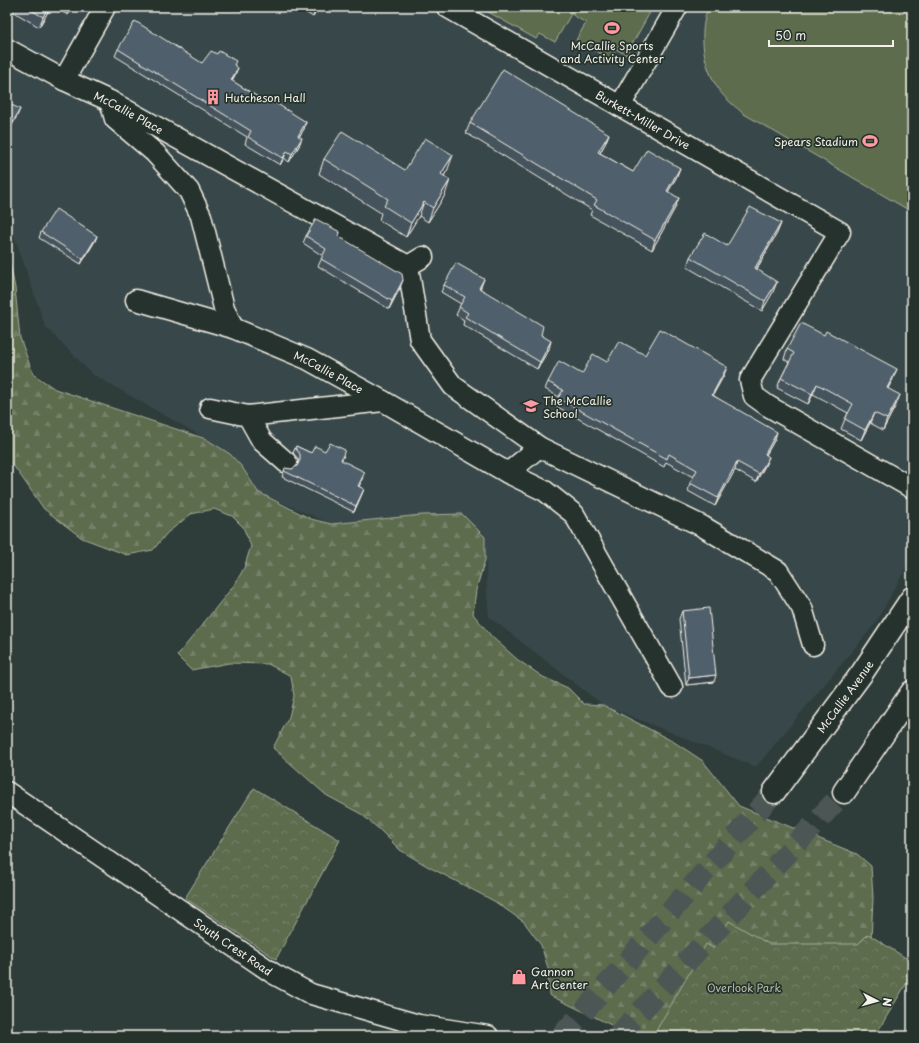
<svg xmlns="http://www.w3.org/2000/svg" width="919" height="1043" viewBox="0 0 919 1043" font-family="'Playpen Sans',sans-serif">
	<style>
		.built { fill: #384749 }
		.green { fill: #5c6c4e; stroke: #a8ae9b }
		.forest { fill: url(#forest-firs); stroke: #a8ae9b }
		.park { fill: url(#park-crowns); stroke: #a8ae9b }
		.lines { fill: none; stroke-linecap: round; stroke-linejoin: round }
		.primary-tunnel { stroke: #4c5754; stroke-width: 22; stroke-dasharray: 22 11; stroke-linecap: butt }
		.minor-casing { stroke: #f4f1e8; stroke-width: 23 }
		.primary-casing { stroke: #f4f1e8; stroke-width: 25 }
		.minor { stroke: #26332d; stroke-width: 20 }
		.primary { stroke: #26332d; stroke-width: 22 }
		.wall { fill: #45535d; stroke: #f4f1e8 }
		.shaded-wall { fill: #38434c; stroke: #f4f1e8 }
		.building { fill: #50606c; stroke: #f4f1e8 }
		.labels { text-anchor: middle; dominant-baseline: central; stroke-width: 3.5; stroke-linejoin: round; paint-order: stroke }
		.poi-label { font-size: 11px; fill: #f4f1e8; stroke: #26332d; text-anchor: start }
		.street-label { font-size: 11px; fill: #f4f1e8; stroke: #26332d }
		.park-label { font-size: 11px; fill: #b7bcaa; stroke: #26332d }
	</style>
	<defs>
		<pattern id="forest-firs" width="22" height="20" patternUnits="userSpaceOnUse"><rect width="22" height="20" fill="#5c6c4e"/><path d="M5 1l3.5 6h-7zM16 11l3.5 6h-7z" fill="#748168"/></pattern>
		<pattern id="park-crowns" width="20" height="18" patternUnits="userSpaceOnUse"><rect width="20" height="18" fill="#5c6c4e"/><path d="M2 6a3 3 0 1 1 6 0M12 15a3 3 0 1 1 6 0" fill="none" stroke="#748168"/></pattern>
	</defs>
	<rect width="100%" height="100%" fill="#2e3c3a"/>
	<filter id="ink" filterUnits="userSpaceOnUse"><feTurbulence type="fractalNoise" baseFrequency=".025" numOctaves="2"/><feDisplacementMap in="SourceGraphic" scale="8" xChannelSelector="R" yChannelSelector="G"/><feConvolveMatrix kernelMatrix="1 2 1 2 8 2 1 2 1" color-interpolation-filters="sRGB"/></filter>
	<g filter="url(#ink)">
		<path class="built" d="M 7,7 L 912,7 L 912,557 L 875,624 L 756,767 L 603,705 L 489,617 L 487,596 L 485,537 L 462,514 L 422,515 L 331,524 L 258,492 L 242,467 L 230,454 L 206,439 L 92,374 L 45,326 L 7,215 Z"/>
		<path class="green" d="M 484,7 L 653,7 L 626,55 L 616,49 L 610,59 L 576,40 L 586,23 L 571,14 L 555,42 L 540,34 L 536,39 L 483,9 Z
			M 708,7 L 912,7 L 912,212 L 744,114 C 736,107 725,99 719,90 C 703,66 698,35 708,7 Z"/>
		<path class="forest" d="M 7,249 L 15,288 L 20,338 L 33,374 L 55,389 L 206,439 L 230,454 L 242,467 L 258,492 L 311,519 L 331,524 L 422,515 L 462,514 L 485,537 L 485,560 L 476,590 L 473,614 L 492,637 L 518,660 L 543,677 L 568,688 L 584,704 L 603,705 L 674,742 L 703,761 L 739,806 L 857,854 L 871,866 L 873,898 L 871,940 L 801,1036 L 634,1036 L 549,995 L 548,968 L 541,945 L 524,922 L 494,901 L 427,866 L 400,850 L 380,830 L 361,814 L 326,795 L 273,748 L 289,717 L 294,696 L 291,676 L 268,664 L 229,663 L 191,670 L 177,656 L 235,584 L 244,568 L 251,546 L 243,527 L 232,516 L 214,509 L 191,514 L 167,533 L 153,550 L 127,555 L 82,538 L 44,509 L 16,469 L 7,459 Z"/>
		<path class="park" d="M 254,788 L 340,840 L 276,959 L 185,898 Z
			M 729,921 L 769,944 L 858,944 L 868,934 L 912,962 L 912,974 L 875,1036 L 653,1036 L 706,944 L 713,948 Z"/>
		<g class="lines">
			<path class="primary-tunnel" d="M 561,1036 L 580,1016 L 774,792
				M 618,1036 L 844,792"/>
			<g class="minor-casing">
				<g id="minor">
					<path id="s1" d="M 447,7 L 840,232 L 750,380 L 754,396 L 768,406 L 912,488"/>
					<path id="s2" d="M 7,49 L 64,80 L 110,101 L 408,266 L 423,257"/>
					<path d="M 64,80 L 105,7"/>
					<path d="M 110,101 L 115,119 L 155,153 L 189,191 L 201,216 L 224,308 L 233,328"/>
					<path d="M 620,106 L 677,7"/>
					<path d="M 408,266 L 420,340 L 453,386 L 539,447 L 702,526 L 778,571 L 802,608 L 813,645"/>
					<path id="s3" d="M 136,300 L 233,328 L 307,359 L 383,401 L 508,473 L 545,491 L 574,514 L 672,687"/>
					<path d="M 210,408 L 248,416 L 262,441 L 287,463"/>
					<path d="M 248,416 L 383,401"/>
					<path d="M 508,473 L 539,447"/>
					<path id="s4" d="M 7,792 L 274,974 L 311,994 L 353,1006 L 419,1025 L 488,1036"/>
				</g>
			</g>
			<g class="primary-casing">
				<g id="primary">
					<path id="s5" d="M 774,792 L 862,673 L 912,598"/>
					<path d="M 844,792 L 912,692"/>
				</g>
			</g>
			<use href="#minor" class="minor"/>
			<use href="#primary" class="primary"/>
		</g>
		<path class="wall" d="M 7,7 L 51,7 L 39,27 L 7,8 Z
			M 53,7 L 72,7 L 68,15 Z
			M 297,7 L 319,7 L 313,17 Z
			M 118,49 L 202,63 L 235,65 L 235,75 L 232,81 L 269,104 L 306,122 L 304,129 L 299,137 L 299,146 L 289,162 L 284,158 L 280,165 L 245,144 L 247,137 L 115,56 Z
			M 470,123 L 609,134 L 605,144 L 600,153 L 633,172 L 680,168 L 676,178 L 668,192 L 675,208 L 652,250 L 590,215 L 592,210 L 466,133 Z
			M 324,159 L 405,170 L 448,169 L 444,176 L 445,195 L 428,222 L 419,216 L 406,237 L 379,220 L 381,213 L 319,174 Z
			M 781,223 L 777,233 L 757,269 L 773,292 L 762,311 L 687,267 L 690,257 L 727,246 Z
			M 41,232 L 97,236 L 95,241 L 81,264 L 39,238 Z
			M 340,232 L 339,237 L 400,288 L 389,309 L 318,266 L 323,256 L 303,243 L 306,236 Z
			M 444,285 L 481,287 L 480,289 L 541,335 L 549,349 L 537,369 L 463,325 L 464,320 L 456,315 L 461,304 L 441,292 Z
			M 787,349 L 893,379 L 888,388 L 896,405 L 883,430 L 870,423 L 861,440 L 841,429 L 845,419 L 848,413 L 813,394 L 808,404 L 777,388 L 781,378 L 789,362 L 784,359 Z
			M 645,355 L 724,375 L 713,395 L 775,439 L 766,455 L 766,464 L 756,482 L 735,470 L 715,506 L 688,491 L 690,483 L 693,477 L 666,462 L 664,467 L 556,406 L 559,397 L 545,389 L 548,382 L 582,374 L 607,362 Z
			M 296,446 L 311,453 L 325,451 L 344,456 L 341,461 L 363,477 L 359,487 L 364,489 L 354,512 L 282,477 L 284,471 L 292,469 L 297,466 L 298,464 L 298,459 L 293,453 Z
			M 682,611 L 714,682 L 686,685 L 679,619 Z"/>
		<path class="shaded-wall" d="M 48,7 L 51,7 L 39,27 L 43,17 Z
			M 71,7 L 72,7 L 68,15 Z
			M 316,7 L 319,7 L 313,17 Z
			M 238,68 L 235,75 L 228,87 L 231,80 Z
			M 20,109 L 18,114 L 7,135 L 7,134 Z
			M 306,122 L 304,129 L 295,143 L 298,136 Z
			M 609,134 L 605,144 L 594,162 L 598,152 Z
			M 302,138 L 299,146 L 289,162 L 292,154 Z
			M 287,151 L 284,158 L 280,165 L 283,158 Z
			M 453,155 L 448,169 L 436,189 L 441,174 Z
			M 680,168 L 676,178 L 663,201 L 667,191 Z
			M 450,180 L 445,195 L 428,222 L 433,208 Z
			M 679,198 L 675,208 L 652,250 L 655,240 Z
			M 424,202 L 419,216 L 406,237 L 411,223 Z
			M 781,223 L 777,233 L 751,278 L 755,268 Z
			M 97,236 L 95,241 L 81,264 L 83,259 Z
			M 484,279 L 481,287 L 476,296 L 479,288 Z
			M 403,280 L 400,288 L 389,309 L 392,301 Z
			M 777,282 L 773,292 L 762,311 L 765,301 Z
			M 551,341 L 549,349 L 537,369 L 540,362 Z
			M 727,367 L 724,375 L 709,402 L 712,395 Z
			M 897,369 L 893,379 L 883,398 L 887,388 Z
			M 817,384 L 813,394 L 808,404 L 812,394 Z
			M 900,395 L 896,405 L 883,430 L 887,419 Z
			M 874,413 L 870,423 L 861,440 L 865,430 Z
			M 777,432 L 775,439 L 762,462 L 765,454 Z
			M 769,457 L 766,464 L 756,482 L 759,474 Z
			M 737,462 L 735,470 L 715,506 L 718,498 Z
			M 364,489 L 362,494 L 354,512 L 356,506 Z
			M 716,675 L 714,682 L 686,685 L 689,678 Z"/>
		<path class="building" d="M 26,7 L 48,7 L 43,17 Z
			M 135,21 L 202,63 L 211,51 L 217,54 L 219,51 L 236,61 L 234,65 L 238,68 L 231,80 L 269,104 L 271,100 L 306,122 L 298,136 L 302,138 L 292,154 L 287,151 L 283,158 L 248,137 L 251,131 L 118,49 Z
			M 503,69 L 609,134 L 598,152 L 633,172 L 647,149 L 680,168 L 667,191 L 679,198 L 655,240 L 594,205 L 597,200 L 470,123 Z
			M 7,103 L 20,109 L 7,134 Z
			M 342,131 L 405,170 L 425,138 L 453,155 L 441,174 L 450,180 L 433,208 L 424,202 L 411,223 L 384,206 L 388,199 L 324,159 Z
			M 750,207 L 781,223 L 755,268 L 777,282 L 765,301 L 690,257 L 705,233 L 727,246 Z
			M 56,209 L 97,236 L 83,259 L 41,232 Z
			M 316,219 L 340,232 L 338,236 L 402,274 L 403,280 L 392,301 L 321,259 L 326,249 L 306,236 Z
			M 456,263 L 484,279 L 479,288 L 543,326 L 541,335 L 551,341 L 540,362 L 465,317 L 468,313 L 459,307 L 465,297 L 444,285 Z
			M 801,323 L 824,335 L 826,331 L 897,369 L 887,388 L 900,395 L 887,419 L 874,413 L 865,430 L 845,419 L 853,404 L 817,384 L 812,394 L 781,378 L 794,353 L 787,349 Z
			M 660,329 L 727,367 L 712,395 L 777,432 L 765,454 L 769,457 L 759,474 L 737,462 L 718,498 L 690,483 L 697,470 L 669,454 L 667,459 L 558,398 L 563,390 L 548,382 L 559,361 L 582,374 L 593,354 L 607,362 L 619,341 L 645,355 Z
			M 330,443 L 345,450 L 341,460 L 365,472 L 358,486 L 364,489 L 356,506 L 284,471 L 285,468 L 292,469 L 297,466 L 300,460 L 300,454 L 295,448 L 296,446 L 311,453 L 315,446 L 325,451 Z
			M 709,608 L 716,675 L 689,678 L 682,611 Z"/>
	</g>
	<defs>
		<g id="stadium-bare" transform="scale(1.2)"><path d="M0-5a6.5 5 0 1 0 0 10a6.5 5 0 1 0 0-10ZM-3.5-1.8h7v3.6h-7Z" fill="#ff9aa2" stroke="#26332d" stroke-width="2.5" paint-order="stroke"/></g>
		<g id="building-bare" transform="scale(1.2)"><path d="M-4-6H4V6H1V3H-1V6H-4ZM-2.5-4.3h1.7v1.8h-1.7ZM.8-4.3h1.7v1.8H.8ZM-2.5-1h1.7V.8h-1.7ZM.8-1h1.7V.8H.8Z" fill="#ff9aa2" stroke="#26332d" stroke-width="2.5" paint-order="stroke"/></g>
		<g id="school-bare" transform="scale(1.2)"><path d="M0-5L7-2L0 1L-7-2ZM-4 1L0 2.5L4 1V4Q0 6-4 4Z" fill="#ff9aa2" stroke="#26332d" stroke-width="2.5" paint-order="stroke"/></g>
		<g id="shop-bare" transform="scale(1.2)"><path d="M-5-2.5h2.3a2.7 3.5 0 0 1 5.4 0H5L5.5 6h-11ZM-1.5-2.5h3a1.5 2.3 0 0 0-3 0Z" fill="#ff9aa2" stroke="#26332d" stroke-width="2.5" paint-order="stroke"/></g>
	</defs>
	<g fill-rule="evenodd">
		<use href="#stadium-bare" x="612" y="28"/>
		<use href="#building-bare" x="213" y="97"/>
		<use href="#stadium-bare" x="870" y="141"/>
		<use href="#school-bare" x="531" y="406"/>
		<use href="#shop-bare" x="519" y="977"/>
	</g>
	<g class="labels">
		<g class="poi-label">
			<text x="612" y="45" text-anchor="middle">McCallie Sports<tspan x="612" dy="13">and Activity Center</tspan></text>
			<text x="225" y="97">Hutcheson Hall</text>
			<text x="858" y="141" text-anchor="end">Spears Stadium</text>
			<text x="543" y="400">The McCallie<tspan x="543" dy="13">School</tspan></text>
			<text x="531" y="971">Gannon<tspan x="531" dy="13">Art Center</tspan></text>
		</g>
		<g class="street-label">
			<text stroke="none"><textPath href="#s2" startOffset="137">McCallie Place</textPath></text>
			<text stroke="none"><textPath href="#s1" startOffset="226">Burkett-Miller Drive</textPath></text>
			<text stroke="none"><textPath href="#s3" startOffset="206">McCallie Place</textPath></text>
			<text stroke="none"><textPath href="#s5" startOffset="119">McCallie Avenue</textPath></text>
			<text stroke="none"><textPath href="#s4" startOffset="274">South Crest Road</textPath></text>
		</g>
		<g class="park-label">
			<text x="744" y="987">Overlook Park</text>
		</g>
	</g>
	<rect width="919" height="1043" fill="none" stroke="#26332d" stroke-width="24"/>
	<rect x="12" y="12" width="895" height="1019" fill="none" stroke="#f4f1e8" stroke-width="1.5" filter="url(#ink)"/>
	<g transform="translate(877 1001) rotate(96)" stroke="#26332d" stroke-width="3" paint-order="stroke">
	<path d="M0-3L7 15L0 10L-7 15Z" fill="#f4f1e8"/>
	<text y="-6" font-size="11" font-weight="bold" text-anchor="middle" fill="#f4f1e8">N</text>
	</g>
	<path d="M769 40v6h124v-6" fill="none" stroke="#f4f1e8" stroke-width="2"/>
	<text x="775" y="40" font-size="12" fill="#f4f1e8" stroke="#26332d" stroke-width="3" paint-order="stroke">50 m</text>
</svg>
